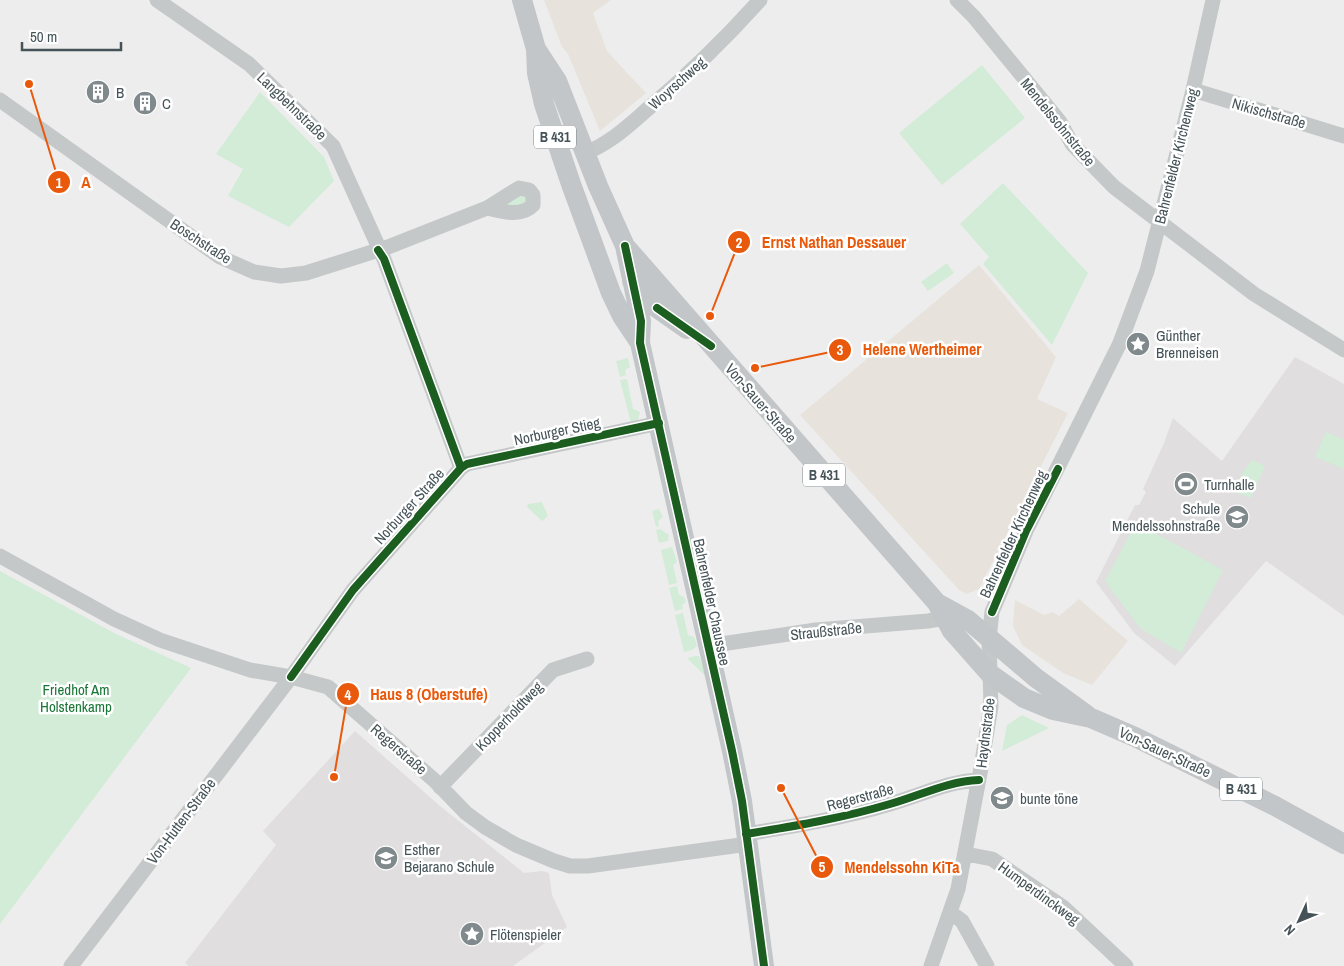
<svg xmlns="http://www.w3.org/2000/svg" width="1344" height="966" viewBox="0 0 1344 966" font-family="'Archivo Narrow',sans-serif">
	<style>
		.commercial { fill: #e7e3dc }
		.education { fill: #e0dedf }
		.green { fill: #d2ecd7 }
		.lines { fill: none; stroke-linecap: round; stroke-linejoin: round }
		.minor { stroke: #c4c8c8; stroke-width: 15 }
		.major { stroke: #c2c6c8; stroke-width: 20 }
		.cycleway-casing { stroke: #fff; stroke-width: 11 }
		.cycleway { stroke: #1b5e20; stroke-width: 8 }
		.labels { text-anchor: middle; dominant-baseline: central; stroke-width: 5; stroke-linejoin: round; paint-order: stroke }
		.shield { fill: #fff; stroke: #7d878a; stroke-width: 1 }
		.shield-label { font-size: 14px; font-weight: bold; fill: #455358 }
		.street-label { font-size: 15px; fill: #455358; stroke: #fff }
		.poi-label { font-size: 15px; fill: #455358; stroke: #fff; text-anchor: start }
		.park-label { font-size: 15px; fill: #1a7637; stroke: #fff }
		.leader { fill: none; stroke: #e8590c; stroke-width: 2 }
		.callout-dot { fill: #e8590c; stroke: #fff; stroke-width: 2 }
		.mark-label { font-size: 15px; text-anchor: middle; font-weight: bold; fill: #fff }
		.callout-label { font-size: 16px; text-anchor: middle; font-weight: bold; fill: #e8590c; stroke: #fff; stroke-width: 5; stroke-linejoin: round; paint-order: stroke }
	</style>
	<rect width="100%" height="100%" fill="#eeeded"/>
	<path class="commercial" d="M 544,0 L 611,0 L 593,13 L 607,51 L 646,93 L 600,131 L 568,54 L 562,47 Z
		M 979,265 L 1056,357 L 1037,399 L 1068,413 L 979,589 L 967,594 L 959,590 L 800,415 Z
		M 1079,599 L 1128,641 L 1092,685 L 1063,673 L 1022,645 L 1013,626 L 1015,600 L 1044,615 L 1053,612 L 1059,616 Z"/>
	<path class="education" d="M 1295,357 L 1344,384 L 1344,616 L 1266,561 L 1175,666 L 1134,633 L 1096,582 L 1135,505 L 1139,505 L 1146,492 L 1143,489 L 1164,443 L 1173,418 L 1222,461 Z
		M 355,731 L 440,806 L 524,873 L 542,871 L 549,873 L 552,895 L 567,927 L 513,966 L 189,966 L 185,963 L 276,845 L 263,831 Z"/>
	<path class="green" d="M 982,65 L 1025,118 L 942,185 L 899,133 Z
		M 260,92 L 324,157 L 334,181 L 289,227 L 228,196 L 243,169 L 216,154 Z
		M 1003,183 L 1088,273 L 1052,345 L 983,264 L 989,257 L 960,224 Z
		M 518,194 L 525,195 L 526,203 L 507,209 L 505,203 Z
		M 947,263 L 954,273 L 928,291 L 921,282 Z
		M 628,358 L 630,367 L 625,370 L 626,375 L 620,377 L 616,361 Z
		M 627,379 L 633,409 L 640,412 L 638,420 L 631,423 L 620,380 Z
		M 1326,432 L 1344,440 L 1344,469 L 1315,457 Z
		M 1252,460 L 1265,466 L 1251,498 L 1234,492 L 1242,473 Z
		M 542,502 L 548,516 L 542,521 L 527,507 L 528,504 Z
		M 659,509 L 663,517 L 658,521 L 659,526 L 656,527 L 652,511 Z
		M 1136,523 L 1223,570 L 1181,653 L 1140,628 L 1105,581 Z
		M 660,529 L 669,535 L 668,541 L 659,543 L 656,530 Z
		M 672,547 L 677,562 L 673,565 L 677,583 L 669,585 L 661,550 Z
		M 0,571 L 116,634 L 191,668 L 0,924 Z
		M 677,586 L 679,595 L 684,597 L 686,602 L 682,605 L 683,609 L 675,611 L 669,588 Z
		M 683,613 L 688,635 L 694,637 L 697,646 L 692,650 L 684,652 L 675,615 Z
		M 696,656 L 699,656 L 706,675 L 705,676 L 687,658 Z
		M 1022,715 L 1049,728 L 1002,751 L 1007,725 Z"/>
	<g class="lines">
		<path class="minor" d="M 957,0 L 974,17 L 1060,122 L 1072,144 L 1114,187 L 1254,294 L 1344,350
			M 1193,90 L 1344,136
			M 0,100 L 220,257 L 254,272 L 281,276 L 306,273 L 388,247 L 487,208 L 519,188 L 529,190 L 533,195 L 533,205 C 521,218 501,211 487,208
			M 585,153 C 611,143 629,125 650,107 C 689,74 726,38 760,0
			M 461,468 L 467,464 L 659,423
			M 0,556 L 114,619 L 160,640 L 250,670 L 291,677 L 328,687 L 434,780 L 466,813 L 485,827 L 516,845 L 554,861 L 570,866 L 588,866 L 748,844
			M 708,646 L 816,630 L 928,621 L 945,618
			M 440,787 L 553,670 L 587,659
			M 746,834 C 795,826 843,818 890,804 C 919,796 948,781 979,780
			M 966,854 L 992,859 L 1063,907 L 1126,966
			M 950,912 L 962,921 L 987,966
			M 71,966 L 291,677 L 353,590 L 461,468 L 384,259 L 333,146 L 249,64 L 157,0
			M 931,966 L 958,889 L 981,768 L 991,706 L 989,639 L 992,612 L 1026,531 L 1120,343 L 1147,271 L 1193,90 L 1213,0"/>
		<path class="major" d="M 522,0 L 536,49 L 537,73 L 544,104 L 571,184 L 611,293 L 622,316 L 640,343
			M 536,49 L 557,81 L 598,186 L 625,246 L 641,321 L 640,343 L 732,751 L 742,801 L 764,966
			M 625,246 L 937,603 L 952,631 L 990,674 L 1024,698 L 1053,710 L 1091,718 L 1135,737 L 1275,806 L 1344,844
			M 632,281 L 657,308 L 687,329
			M 937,603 L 968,620 L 1036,678 L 1087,715"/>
		<g class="cycleway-casing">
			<path id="cycleway" d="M 625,246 L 641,321 L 640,343 L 732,751 L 742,801 L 764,966
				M 657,308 L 711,346
				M 461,468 L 467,464 L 659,423
				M 992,612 L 1026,531 L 1058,469
				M 291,677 L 353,590 L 461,468 L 384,259 L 378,250
				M 746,834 C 795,826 843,818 890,804 C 919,796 948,781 979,780"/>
		</g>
		<use href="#cycleway" class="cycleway"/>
	</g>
	<defs>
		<g id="building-disc" transform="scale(1.25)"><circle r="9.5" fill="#80898c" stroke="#fff"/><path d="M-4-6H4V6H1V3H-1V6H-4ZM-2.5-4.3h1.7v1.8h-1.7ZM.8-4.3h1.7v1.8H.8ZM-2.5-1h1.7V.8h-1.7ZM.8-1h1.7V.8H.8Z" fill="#fff"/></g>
		<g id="sight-disc" transform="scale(1.25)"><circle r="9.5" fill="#80898c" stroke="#fff"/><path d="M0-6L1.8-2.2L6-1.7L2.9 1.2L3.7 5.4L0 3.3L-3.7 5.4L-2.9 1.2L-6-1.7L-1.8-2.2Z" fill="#fff"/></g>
		<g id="stadium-disc" transform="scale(1.25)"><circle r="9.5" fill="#80898c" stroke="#fff"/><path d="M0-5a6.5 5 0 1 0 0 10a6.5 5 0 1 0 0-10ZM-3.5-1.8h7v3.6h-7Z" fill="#fff"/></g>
		<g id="school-disc" transform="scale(1.25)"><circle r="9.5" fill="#80898c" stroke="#fff"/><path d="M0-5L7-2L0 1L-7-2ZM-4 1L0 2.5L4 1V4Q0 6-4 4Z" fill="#fff"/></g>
	</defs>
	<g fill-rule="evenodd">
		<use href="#building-disc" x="98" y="92"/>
		<use href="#building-disc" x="145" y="103"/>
		<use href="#sight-disc" x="1138" y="344"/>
		<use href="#stadium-disc" x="1186" y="484"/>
		<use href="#school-disc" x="1237" y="517"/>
		<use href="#school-disc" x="1002" y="798"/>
		<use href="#school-disc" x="386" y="858"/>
		<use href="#sight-disc" x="472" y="934"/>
	</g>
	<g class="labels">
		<g class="shield">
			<rect x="534" y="125.5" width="42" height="23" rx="4"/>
			<rect x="803" y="463.5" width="42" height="23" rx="4"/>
			<rect x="1220" y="777.5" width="42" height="23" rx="4"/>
		</g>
		<g class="shield-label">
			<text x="555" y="137">B 431</text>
			<text x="824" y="475">B 431</text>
			<text x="1241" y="789">B 431</text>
		</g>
		<g class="street-label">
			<text transform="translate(677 83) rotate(-42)">Woyrschweg</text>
			<text transform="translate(292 106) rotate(44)">Langbehnstraße</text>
			<text transform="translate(1269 113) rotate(16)">Nikischstraße</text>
			<text transform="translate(1058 122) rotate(51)">Mendelssohnstraße</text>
			<text transform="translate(1176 156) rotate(-76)">Bahrenfelder Kirchenweg</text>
			<text transform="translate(201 241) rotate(33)">Boschstraße</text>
			<text transform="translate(761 403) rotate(49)">Von-Sauer-Straße</text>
			<text transform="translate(557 431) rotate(-12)">Norburger Stieg</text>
			<text transform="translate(409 506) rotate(-48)">Norburger Straße</text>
			<text transform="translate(1013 534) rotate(-65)">Bahrenfelder Kirchenweg</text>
			<text transform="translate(712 602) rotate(78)">Bahrenfelder Chaussee</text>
			<text transform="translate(826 631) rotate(-6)">Straußstraße</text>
			<text transform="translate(509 716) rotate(-46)">Kopperholdtweg</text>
			<text transform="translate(985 733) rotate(-83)">Haydnstraße</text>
			<text transform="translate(399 749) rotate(41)">Regerstraße</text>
			<text transform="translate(1165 752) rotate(25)">Von-Sauer-Straße</text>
			<text transform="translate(860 797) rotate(-15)">Regerstraße</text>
			<text transform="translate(181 821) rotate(-53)">Von-Hutten-Straße</text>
			<text transform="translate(1039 893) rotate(36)">Humperdinckweg</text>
		</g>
		<g class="poi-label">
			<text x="116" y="92">B</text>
			<text x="162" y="103">C</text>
			<text x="1156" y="335">Günther<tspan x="1156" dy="17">Brenneisen</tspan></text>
			<text x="1204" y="484">Turnhalle</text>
			<text x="1220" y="508" text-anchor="end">Schule<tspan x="1220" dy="17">Mendelssohnstraße</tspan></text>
			<text x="1020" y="798">bunte töne</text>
			<text x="404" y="849">Esther<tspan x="404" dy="17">Bejarano Schule</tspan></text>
			<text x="490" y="934">Flötenspieler</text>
		</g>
		<g class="park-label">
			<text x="76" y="689">Friedhof Am<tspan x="76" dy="17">Holstenkamp</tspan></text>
		</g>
	</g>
	<path class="leader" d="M29 84L59 182M710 316L739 242M755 368L840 350M334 777L348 694M781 788L822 867"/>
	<g class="callout-dot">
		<circle cx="29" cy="84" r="5"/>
		<circle cx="710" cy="316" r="5"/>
		<circle cx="755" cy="368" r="5"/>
		<circle cx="334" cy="777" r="5"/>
		<circle cx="781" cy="788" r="5"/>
		<circle cx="59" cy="182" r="12"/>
		<circle cx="739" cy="242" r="12"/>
		<circle cx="840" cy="350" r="12"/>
		<circle cx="348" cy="694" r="12"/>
		<circle cx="822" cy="867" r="12"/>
	</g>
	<g class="mark-label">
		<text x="59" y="188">1</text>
		<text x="739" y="248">2</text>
		<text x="840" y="355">3</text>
		<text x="348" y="700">4</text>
		<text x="822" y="872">5</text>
	</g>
	<g class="callout-label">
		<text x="86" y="188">A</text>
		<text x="834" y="248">Ernst Nathan Dessauer</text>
		<text x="922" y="355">Helene Wertheimer</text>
		<text x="429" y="700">Haus 8 (Oberstufe)</text>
		<text x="902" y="873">Mendelssohn KiTa</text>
	</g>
	<g transform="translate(1299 921) rotate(226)" stroke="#ffffff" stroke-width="4" paint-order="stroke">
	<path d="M0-4L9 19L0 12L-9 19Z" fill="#455358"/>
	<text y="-8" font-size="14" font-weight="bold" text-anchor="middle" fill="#455358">N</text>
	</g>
	<path d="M22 42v8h99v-8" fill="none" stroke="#455358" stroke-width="2.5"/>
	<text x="30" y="42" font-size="15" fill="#455358" stroke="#ffffff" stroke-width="4" paint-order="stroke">50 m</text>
</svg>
